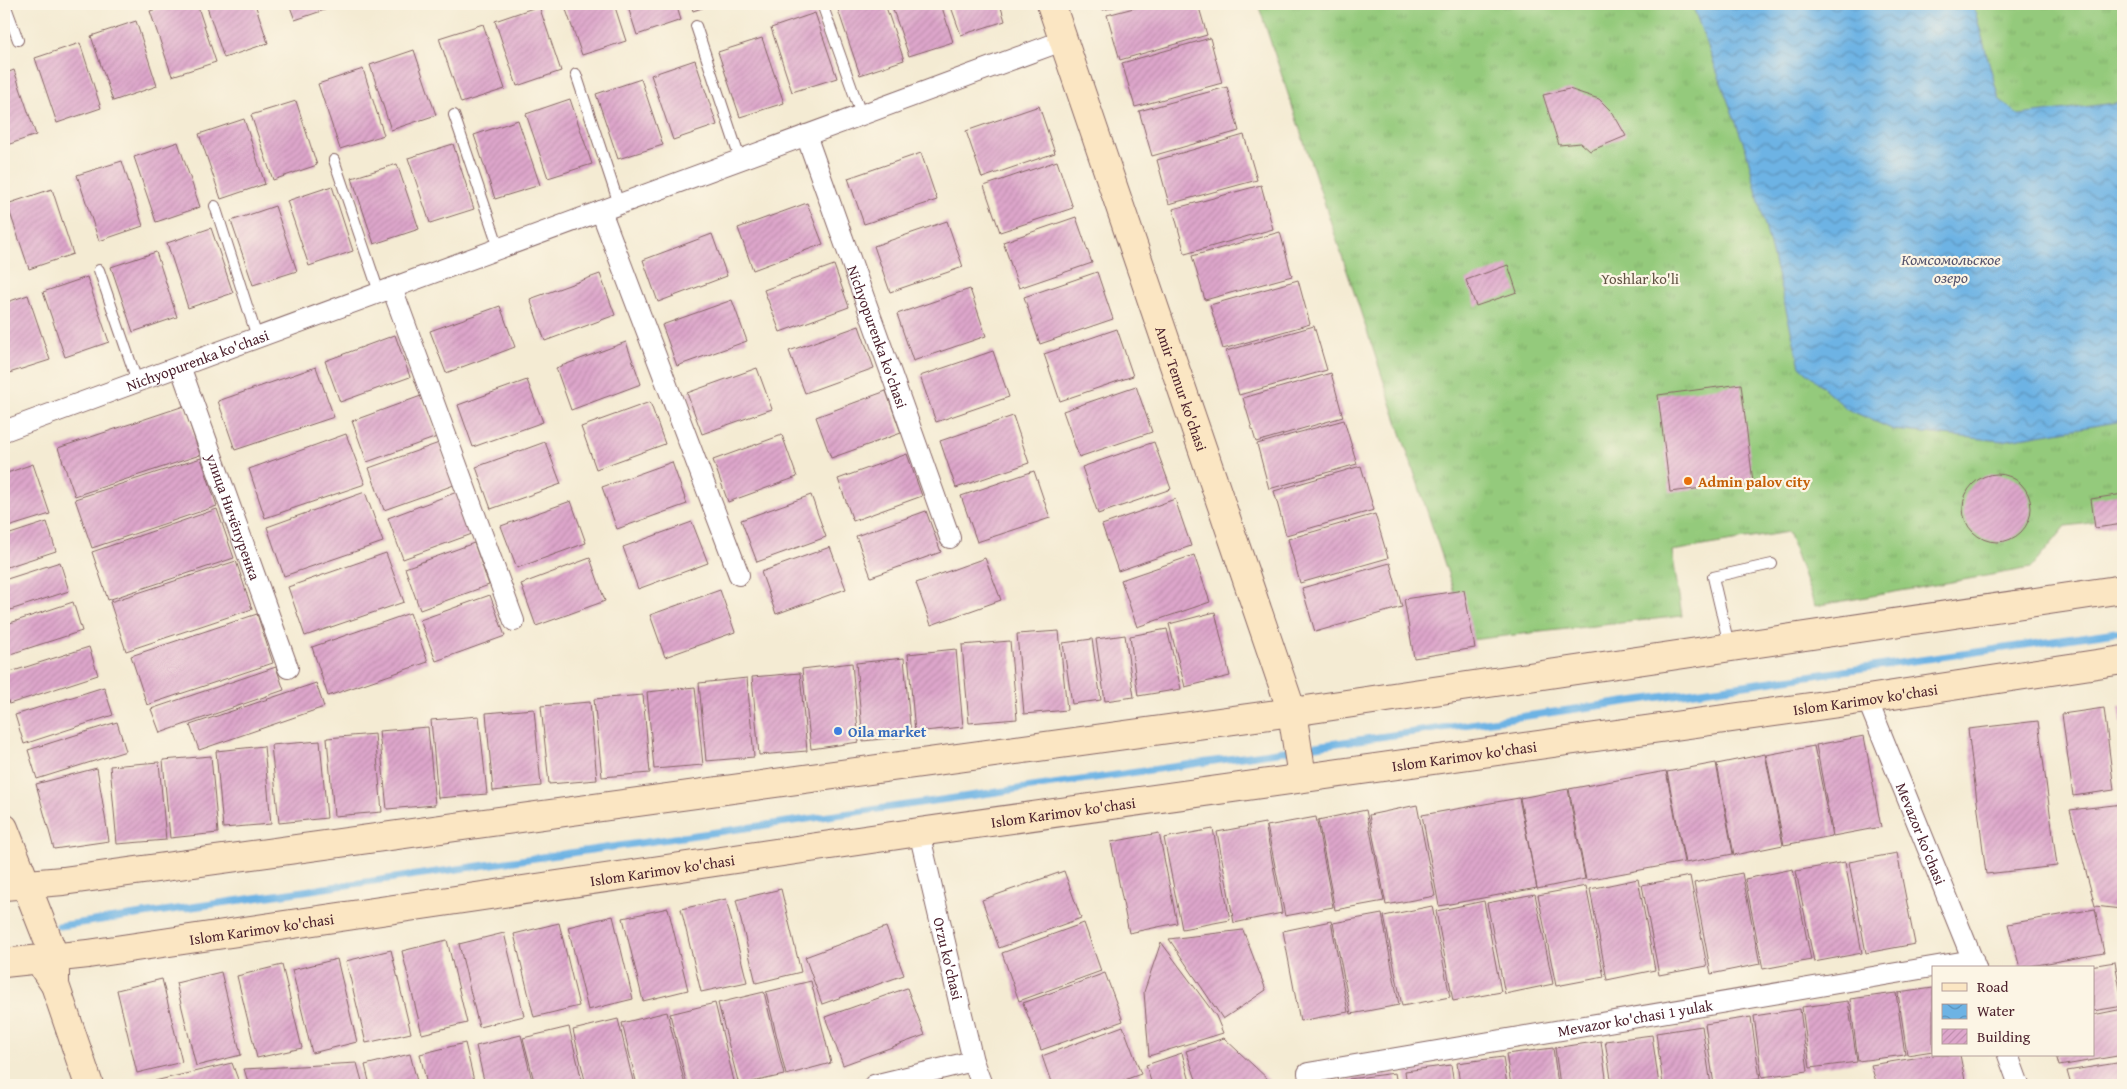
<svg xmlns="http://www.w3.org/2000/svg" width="2127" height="1089" viewBox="0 0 2127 1089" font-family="'Gentium Book Plus',serif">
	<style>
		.grass { fill: url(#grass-tufts); stroke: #6f7454 }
		.water { fill: url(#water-waves); stroke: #5c6988 }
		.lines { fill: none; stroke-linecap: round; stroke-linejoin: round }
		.stream { stroke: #6db3e4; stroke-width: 7 }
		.building { fill: url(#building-hatch) }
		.lane-casing { stroke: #866666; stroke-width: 12 }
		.street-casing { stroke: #866666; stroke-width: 22 }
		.secondary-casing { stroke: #866666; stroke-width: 30 }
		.lane { stroke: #fff; stroke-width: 10 }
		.street { stroke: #fff; stroke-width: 20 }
		.secondary { stroke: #fbe6c3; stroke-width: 28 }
		.food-dot { fill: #e8710a; stroke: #fcf5e5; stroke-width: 2 }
		.shop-dot { fill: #3f7fe0; stroke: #fcf5e5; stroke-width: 2 }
		.labels { text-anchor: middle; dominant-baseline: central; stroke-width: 4.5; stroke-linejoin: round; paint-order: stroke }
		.park-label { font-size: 15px; fill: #605243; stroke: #fcf5e5 }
		.street-label { font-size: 15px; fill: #4a1f2b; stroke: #fcf5e5 }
		.food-label { font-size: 15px; font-weight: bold; fill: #c56008; stroke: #fcf5e5; text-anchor: start }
		.shop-label { font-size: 15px; font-weight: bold; fill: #366cbe; stroke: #fcf5e5; text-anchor: start }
		.water-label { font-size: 16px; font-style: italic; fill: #56536c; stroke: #fcf5e5 }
	</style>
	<defs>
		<pattern id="grass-tufts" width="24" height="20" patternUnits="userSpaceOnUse" patternTransform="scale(1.25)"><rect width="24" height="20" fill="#94ca7c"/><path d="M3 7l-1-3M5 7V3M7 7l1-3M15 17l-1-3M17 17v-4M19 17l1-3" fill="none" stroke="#81ad6b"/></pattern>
		<pattern id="water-waves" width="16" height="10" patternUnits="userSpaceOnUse" patternTransform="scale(1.25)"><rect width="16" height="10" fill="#6db3e4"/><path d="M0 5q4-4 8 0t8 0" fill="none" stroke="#5c91b9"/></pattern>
		<pattern id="building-hatch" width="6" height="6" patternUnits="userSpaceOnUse" patternTransform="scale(1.25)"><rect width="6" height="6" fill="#dda6cb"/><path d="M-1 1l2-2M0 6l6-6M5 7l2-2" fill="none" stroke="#bf8eae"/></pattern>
	</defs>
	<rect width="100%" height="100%" fill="#fcf5e5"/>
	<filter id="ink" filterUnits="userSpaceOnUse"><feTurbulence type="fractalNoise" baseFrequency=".02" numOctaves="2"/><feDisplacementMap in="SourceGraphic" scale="10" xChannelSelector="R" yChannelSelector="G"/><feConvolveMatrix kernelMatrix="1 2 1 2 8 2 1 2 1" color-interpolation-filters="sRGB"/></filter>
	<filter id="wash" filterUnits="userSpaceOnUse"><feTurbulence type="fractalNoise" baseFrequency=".0096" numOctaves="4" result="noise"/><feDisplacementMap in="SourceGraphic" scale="20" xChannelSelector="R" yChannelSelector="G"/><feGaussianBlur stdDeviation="1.12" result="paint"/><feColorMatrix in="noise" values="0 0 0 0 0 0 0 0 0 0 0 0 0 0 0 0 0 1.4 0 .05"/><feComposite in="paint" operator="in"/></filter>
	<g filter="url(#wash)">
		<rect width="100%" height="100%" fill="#f4ebd3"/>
		<path class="grass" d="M 1258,4 L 2123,4 L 2123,519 L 2066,526 L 2031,568 L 1815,606 L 1788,532 L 1672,551 L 1682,616 L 1470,640 Z"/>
		<path class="water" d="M 1692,4 L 1973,4 L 1999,99 L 2019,115 L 2123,102 L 2123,421 L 2002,441 L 1894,430 L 1847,409 L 1800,366 L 1746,150 Z"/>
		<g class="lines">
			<path class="stream" d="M 1302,748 L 2123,631
				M 59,926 L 1291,750"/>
		</g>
		<g id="blocks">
			<path class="building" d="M 174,4 L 197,4 L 216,62 L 172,76 L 150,11 Z
				M 206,4 L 255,4 L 268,43 L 224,58 Z
				M 289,4 L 342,4 L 295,20 Z
				M 564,4 L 614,4 L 626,41 L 582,55 Z
				M 627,4 L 676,4 L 681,20 L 637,35 Z
				M 691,4 L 714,4 L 693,11 Z
				M 857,4 L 885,4 L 904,60 L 860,75 L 838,10 Z
				M 891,4 L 941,4 L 953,42 L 909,56 Z
				M 950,4 L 1000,4 L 1005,21 L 961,35 Z
				M 1101,4 L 1125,4 L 1103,10 Z
				M 1149,4 L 1198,4 L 1207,35 L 1120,60 L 1107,15 Z
				M 539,6 L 561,71 L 517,86 L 495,21 Z
				M 815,13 L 837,78 L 792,92 L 771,28 Z
				M 136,21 L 157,86 L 113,101 L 91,36 Z
				M 483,24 L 505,89 L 461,103 L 439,38 Z
				M 762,38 L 784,103 L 740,117 L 718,52 Z
				M 1210,38 L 1222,83 L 1135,107 L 1122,63 Z
				M 80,43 L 101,108 L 57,123 L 35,58 Z
				M 414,50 L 436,115 L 391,130 L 370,65 Z
				M 695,60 L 717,125 L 673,140 L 651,75 Z
				M 363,69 L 384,135 L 340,149 L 318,84 Z
				M 14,70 L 36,135 L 4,146 L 4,74 Z
				M 641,79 L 663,145 L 618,159 L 596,94 Z
				M 1227,87 L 1239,131 L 1152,156 L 1139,111 Z
				M 1569,89 L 1599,99 L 1613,113 L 1626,136 L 1590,151 L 1581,143 L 1559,145 L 1543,95 Z
				M 570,99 L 592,164 L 548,178 L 526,114 Z
				M 296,101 L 317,165 L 273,180 L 251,115 Z
				M 1039,106 L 1055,153 L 982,178 L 966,131 Z
				M 244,119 L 265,184 L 221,199 L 199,134 Z
				M 518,120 L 540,185 L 495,199 L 474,135 Z
				M 1244,135 L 1257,180 L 1169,204 L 1157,160 Z
				M 178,142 L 200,207 L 156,222 L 134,157 Z
				M 453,144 L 474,209 L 430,223 L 408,158 Z
				M 921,153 L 937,200 L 864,224 L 848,178 Z
				M 122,161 L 143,226 L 99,241 L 77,175 Z
				M 1057,161 L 1073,208 L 1000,232 L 984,186 Z
				M 397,164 L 419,229 L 374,244 L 352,178 Z
				M 1261,185 L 1273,229 L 1185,254 L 1173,209 Z
				M 332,186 L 353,251 L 309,266 L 287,201 Z
				M 52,189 L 73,254 L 29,269 L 7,204 Z
				M 807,203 L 823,244 L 753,270 L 738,228 Z
				M 275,206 L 297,271 L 253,285 L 231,221 Z
				M 1076,217 L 1092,263 L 1019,288 L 1003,242 Z
				M 947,221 L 963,267 L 890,292 L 874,246 Z
				M 211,228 L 233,293 L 188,308 L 167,243 Z
				M 1280,232 L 1292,276 L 1205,300 L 1192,256 Z
				M 712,234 L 727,276 L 658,302 L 643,260 Z
				M 156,252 L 177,317 L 133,332 L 111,267 Z
				M 834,265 L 849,307 L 780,332 L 764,290 Z
				M 1508,265 L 1517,292 L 1476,306 L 1466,280 Z
				M 1097,272 L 1113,319 L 1040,344 L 1024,297 Z
				M 600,274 L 615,315 L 545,341 L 530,299 Z
				M 87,277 L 109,342 L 65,357 L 43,292 Z
				M 1298,280 L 1310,324 L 1223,349 L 1210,305 Z
				M 970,289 L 986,336 L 913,361 L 897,314 Z
				M 28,295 L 50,360 L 6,374 L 4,368 L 4,303 Z
				M 732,300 L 747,341 L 677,366 L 662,325 Z
				M 500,306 L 515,347 L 446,373 L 430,331 Z
				M 859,326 L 874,368 L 805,393 L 789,351 Z
				M 1314,326 L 1327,370 L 1239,395 L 1226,351 Z
				M 1117,329 L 1133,376 L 1060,401 L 1044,354 Z
				M 395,335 L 410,377 L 340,402 L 325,361 Z
				M 626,342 L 641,384 L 571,410 L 556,368 Z
				M 993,351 L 1009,397 L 936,422 L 920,376 Z
				M 316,367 L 334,417 L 235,450 L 218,401 Z
				M 757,368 L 772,409 L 702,434 L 687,393 Z
				M 1331,373 L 1343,417 L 1256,442 L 1243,398 Z
				M 527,380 L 543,422 L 473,447 L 458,405 Z
				M 1741,384 L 1753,482 L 1670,492 L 1658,395 Z
				M 1136,386 L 1152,432 L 1079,457 L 1063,411 Z
				M 886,391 L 901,433 L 831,458 L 816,417 Z
				M 421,396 L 437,437 L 367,462 L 352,421 Z
				M 650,402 L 665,444 L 596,469 L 581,427 Z
				M 184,406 L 200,455 L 75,496 L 58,448 Z
				M 1013,416 L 1029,463 L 956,488 L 940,441 Z
				M 1344,420 L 1357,464 L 1269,489 L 1257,444 Z
				M 346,434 L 365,484 L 265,518 L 249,469 Z
				M 782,435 L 797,477 L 728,502 L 713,460 Z
				M 545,442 L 561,484 L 491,509 L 476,467 Z
				M 1154,442 L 1171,489 L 1098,514 L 1082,467 Z
				M 439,443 L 454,485 L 384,510 L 369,468 Z
				M 907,454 L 922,496 L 853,521 L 838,479 Z
				M 201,458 L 217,506 L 92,548 L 75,499 Z
				M 672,462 L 687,504 L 617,529 L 602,487 Z
				M 33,464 L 50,514 L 5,528 L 4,474 Z
				M 1361,466 L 1374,510 L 1286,535 L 1274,491 Z
				M 1034,471 L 1050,518 L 977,542 L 961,496 Z
				M1963 508a34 34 0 1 1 68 0a34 34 0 1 1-68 0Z
				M 365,492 L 383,542 L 284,576 L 267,527 Z
				M 457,492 L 472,534 L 403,559 L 388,518 Z
				M 2123,494 L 2123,524 L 2095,528 L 2091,499 Z
				M 811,495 L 826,537 L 757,562 L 741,520 Z
				M 1175,499 L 1191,546 L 1118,571 L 1102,525 Z
				M 571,501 L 586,543 L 517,568 L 501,526 Z
				M 217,509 L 234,558 L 108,600 L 92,552 Z
				M 926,511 L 941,552 L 871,577 L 856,536 Z
				M 1375,514 L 1388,558 L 1300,583 L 1288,539 Z
				M 47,522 L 56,551 L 4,568 L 4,536 Z
				M 692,522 L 708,563 L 638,589 L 623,547 Z
				M 474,543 L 489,585 L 420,610 L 405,568 Z
				M 830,547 L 846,589 L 776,614 L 761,572 Z
				M 386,553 L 404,602 L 305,636 L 288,587 Z
				M 1194,555 L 1210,602 L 1137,627 L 1121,580 Z
				M 590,558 L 605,601 L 536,626 L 521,584 Z
				M 985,558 L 1001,600 L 931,625 L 916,583 Z
				M 236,561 L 252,609 L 126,651 L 110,602 Z
				M 60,562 L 69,591 L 4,612 L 4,580 Z
				M 1390,563 L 1402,607 L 1315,632 L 1302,588 Z
				M 720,590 L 735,632 L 665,657 L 650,615 Z
				M 1464,590 L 1475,648 L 1414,658 L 1404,599 Z
				M 490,595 L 505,636 L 436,661 L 420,620 Z
				M 73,602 L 82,631 L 4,656 L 4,625 Z
				M 1215,612 L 1230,676 L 1185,687 L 1169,624 Z
				M 410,613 L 428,662 L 328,696 L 312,647 Z
				M 257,614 L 273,663 L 147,705 L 131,656 Z
				M 1167,629 L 1181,689 L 1138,696 L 1130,636 Z
				M 1059,631 L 1067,710 L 1024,714 L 1017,634 Z
				M 1125,635 L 1134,697 L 1105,701 L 1096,639 Z
				M 1092,639 L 1101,700 L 1072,704 L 1063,643 Z
				M 1010,641 L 1017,719 L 969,723 L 962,645 Z
				M 89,647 L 98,675 L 9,704 L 4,687 L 4,674 Z
				M 956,649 L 963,727 L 915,732 L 908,654 Z
				M 904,658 L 911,736 L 863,741 L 856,663 Z
				M 852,663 L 859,742 L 811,749 L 802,669 Z
				M 276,667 L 284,690 L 160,733 L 151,709 Z
				M 800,673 L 807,751 L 759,755 L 752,677 Z
				M 747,678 L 754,757 L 706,761 L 699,683 Z
				M 316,683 L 324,707 L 199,750 L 190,725 Z
				M 104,687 L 113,715 L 24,744 L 15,715 Z
				M 695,687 L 703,765 L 654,769 L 647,692 Z
				M 643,695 L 650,773 L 602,777 L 594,699 Z
				M 590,702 L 597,780 L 549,784 L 541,706 Z
				M 2123,706 L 2123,730 L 2122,730 L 2119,707 Z
				M 2104,708 L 2114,790 L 2073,796 L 2062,714 Z
				M 534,709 L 541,786 L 493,791 L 486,713 Z
				M 479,716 L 487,794 L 438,798 L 431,720 Z
				M 2038,721 L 2057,866 L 1986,874 L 1968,729 Z
				M 117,722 L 126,751 L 37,779 L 28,750 Z
				M 428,727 L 435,805 L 387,809 L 379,731 Z
				M 375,734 L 382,812 L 334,816 L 327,738 Z
				M 1864,736 L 1881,827 L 1833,836 L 1816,745 Z
				M 320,741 L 327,818 L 279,823 L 271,745 Z
				M 264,746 L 271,824 L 223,828 L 216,751 Z
				M 1814,746 L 1832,836 L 1784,845 L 1766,755 Z
				M 1765,754 L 1783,845 L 1734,855 L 1717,764 Z
				M 211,756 L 218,833 L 170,838 L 163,760 Z
				M 159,762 L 166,840 L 117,844 L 110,766 Z
				M 1716,763 L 1733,854 L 1685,863 L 1667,772 Z
				M 97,768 L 109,841 L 54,849 L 36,784 Z
				M 1666,771 L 1684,862 L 1586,880 L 1569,789 Z
				M 1568,789 L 1585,879 L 1537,889 L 1520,798 Z
				M 1519,798 L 1537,888 L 1439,906 L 1422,815 Z
				M 2123,804 L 2123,904 L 2121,909 L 2095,906 L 2070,810 Z
				M 1417,805 L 1435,896 L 1386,905 L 1369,815 Z
				M 1366,810 L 1384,901 L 1335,910 L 1318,820 Z
				M 1316,817 L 1333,907 L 1285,916 L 1267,826 Z
				M 1265,823 L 1282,913 L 1234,923 L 1217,832 Z
				M 1213,829 L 1230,920 L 1182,929 L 1164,838 Z
				M 1159,833 L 1177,923 L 1129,933 L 1111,842 Z
				M 1897,853 L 1915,944 L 1866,953 L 1849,862 Z
				M 1845,862 L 1862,953 L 1814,962 L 1796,871 Z
				M 1793,869 L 1811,960 L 1763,969 L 1745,879 Z
				M 1064,871 L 1081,918 L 999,948 L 982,900 Z
				M 1742,873 L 1760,964 L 1711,974 L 1694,883 Z
				M 1690,876 L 1707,966 L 1659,975 L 1642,885 Z
				M 1638,879 L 1655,970 L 1607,980 L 1590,889 Z
				M 1586,886 L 1604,977 L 1556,986 L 1538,895 Z
				M 781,889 L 801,972 L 756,983 L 736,900 Z
				M 1535,894 L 1553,984 L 1505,994 L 1487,903 Z
				M 726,899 L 747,982 L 701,992 L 681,909 Z
				M 1484,901 L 1501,992 L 1453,1001 L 1436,911 Z
				M 1432,906 L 1450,997 L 1402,1006 L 1384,916 Z
				M 668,908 L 688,990 L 643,1001 L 623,918 Z
				M 2095,909 L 2104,953 L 2020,968 L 2008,924 Z
				M 1382,914 L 1399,1005 L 1351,1014 L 1333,923 Z
				M 613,916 L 633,999 L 588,1010 L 568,927 Z
				M 1331,921 L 1348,1012 L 1300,1021 L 1283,931 Z
				M 559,923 L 579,1006 L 534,1017 L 514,934 Z
				M 1084,923 L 1101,971 L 1019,1001 L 1002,953 Z
				M 886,927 L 904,975 L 822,1004 L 805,957 Z
				M 1243,930 L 1266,990 L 1223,1019 L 1169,939 Z
				M 504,933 L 524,1016 L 479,1027 L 459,944 Z
				M 447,940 L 467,1023 L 422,1034 L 402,951 Z
				M 1161,942 L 1216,1016 L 1223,1033 L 1149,1056 L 1144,992 Z
				M 391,950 L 411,1033 L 366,1043 L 346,961 Z
				M 337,959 L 357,1042 L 312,1053 L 292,970 Z
				M 2115,962 L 2123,1006 L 2093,1011 L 2093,968 L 2084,967 Z
				M 282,965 L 302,1048 L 257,1058 L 237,976 Z
				M 221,972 L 241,1055 L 196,1066 L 176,983 Z
				M 1105,973 L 1123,1021 L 1041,1050 L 1023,1003 Z
				M 162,979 L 182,1062 L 137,1073 L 117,990 Z
				M 811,981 L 831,1063 L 786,1075 L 766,992 Z
				M 907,988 L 925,1035 L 843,1065 L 825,1017 Z
				M 1933,988 L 1933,1051 L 1907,1055 L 1898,993 Z
				M 764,992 L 784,1075 L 739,1085 L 718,1003 Z
				M 1896,993 L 1905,1055 L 1858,1061 L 1850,999 Z
				M 1848,1001 L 1857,1062 L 1810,1068 L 1802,1007 Z
				M 715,1003 L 735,1085 L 687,1085 L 670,1014 Z
				M 1800,1009 L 1808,1071 L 1762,1077 L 1754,1016 Z
				M 2123,1009 L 2123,1055 L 2059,1066 L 2056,1055 L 2093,1055 L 2093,1015 Z
				M 667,1012 L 685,1085 L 637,1085 L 622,1023 Z
				M 1751,1017 L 1760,1079 L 1714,1085 L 1705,1024 Z
				M 618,1019 L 634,1085 L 586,1085 L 573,1030 Z
				M 1123,1026 L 1141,1074 L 1110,1085 L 1052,1085 L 1042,1056 Z
				M 1702,1026 L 1711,1085 L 1663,1085 L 1656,1033 Z
				M 569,1027 L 583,1085 L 535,1085 L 523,1038 Z
				M 521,1035 L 533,1085 L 485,1085 L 476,1046 Z
				M 1652,1035 L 1659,1085 L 1612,1085 L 1605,1041 Z
				M 1224,1038 L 1269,1080 L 1257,1085 L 1198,1085 L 1186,1051 Z
				M 1601,1041 L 1607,1085 L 1560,1085 L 1555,1048 Z
				M 465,1043 L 475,1085 L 427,1085 L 420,1054 Z
				M 1553,1048 L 1558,1085 L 1511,1085 L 1506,1054 Z
				M 1182,1053 L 1191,1085 L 1152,1085 L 1146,1065 Z
				M 410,1054 L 418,1085 L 370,1085 L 365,1065 Z
				M 1933,1055 L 1960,1055 L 1966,1085 L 1877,1085 L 1871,1065 Z
				M 1503,1057 L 1507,1085 L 1460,1085 L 1457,1063 Z
				M 2123,1062 L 2123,1085 L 2071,1085 L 2067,1071 Z
				M 232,1063 L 240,1085 L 147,1085 L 146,1083 Z
				M 357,1063 L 363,1085 L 249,1085 L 244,1069 Z
				M 1451,1065 L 1454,1085 L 1407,1085 L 1405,1071 Z
				M 1395,1073 L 1397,1085 L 1350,1085 L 1349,1079 Z"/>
		</g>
	</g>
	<g filter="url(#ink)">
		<use href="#blocks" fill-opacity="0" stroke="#866666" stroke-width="1"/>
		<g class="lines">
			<g class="lane-casing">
				<path id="lane" d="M 5,4 L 18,40
					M 822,4 L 861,114
					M 696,26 L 740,159
					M 576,74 L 619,204
					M 454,115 L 499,248
					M 334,160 L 379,292
					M 215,206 L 257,337
					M 99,270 L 137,381
					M 1729,645 L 1713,577 L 1772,564"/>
			</g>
			<g class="street-casing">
				<g id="street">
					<path id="s1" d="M 806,135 L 950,538"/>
					<path d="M 601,211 L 739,575"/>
					<path d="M 392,288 L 514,621"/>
					<path id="s2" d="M 180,366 L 288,668"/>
					<path id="s3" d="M 4,431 L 1062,41"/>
					<path id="s4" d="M 1867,699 L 1976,968"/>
					<path id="s5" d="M 919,832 L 973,1061 L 982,1085"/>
					<path d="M 2008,1055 L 2019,1085"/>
					<path d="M 874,1085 L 973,1061"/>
					<path id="s6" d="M 1310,1085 L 1308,1073 L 1973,960"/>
				</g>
			</g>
			<g class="secondary-casing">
				<g id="secondary">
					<path id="s7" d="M 1051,4 L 1292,712 L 1302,777"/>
					<path d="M 4,828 L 55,958 L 55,985"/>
					<path d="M 4,886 L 63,881 L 1292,712 L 2123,589"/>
					<path id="s8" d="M 4,963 L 88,954 L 919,832 L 1867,699 L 2123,660"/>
					<path d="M 45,970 L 55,985 L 89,1085"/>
				</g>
			</g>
			<use href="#lane" class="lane"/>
			<use href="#street" class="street"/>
			<use href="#secondary" class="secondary"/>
		</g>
	</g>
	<circle class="food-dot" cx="1688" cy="481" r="5"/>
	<circle class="shop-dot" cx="838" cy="731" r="5"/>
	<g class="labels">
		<g class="park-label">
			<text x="1640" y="278">Yoshlar ko'li</text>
		</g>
		<g class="street-label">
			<text stroke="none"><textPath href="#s1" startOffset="214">Nichyopurenka ko'chasi</textPath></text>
			<text stroke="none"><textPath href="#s3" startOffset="206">Nichyopurenka ko'chasi</textPath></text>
			<text stroke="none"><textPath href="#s7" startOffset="406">Amir Temur ko'chasi</textPath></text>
			<text stroke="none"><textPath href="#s2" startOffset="160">улица Ничёпуренка</textPath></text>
			<text stroke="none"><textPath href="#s8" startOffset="1880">Islom Karimov ko'chasi</textPath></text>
			<text stroke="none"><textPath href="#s8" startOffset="1475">Islom Karimov ko'chasi</textPath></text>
			<text stroke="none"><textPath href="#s8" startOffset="1070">Islom Karimov ko'chasi</textPath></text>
			<text stroke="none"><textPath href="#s4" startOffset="145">Mevazor ko'chasi</textPath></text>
			<text stroke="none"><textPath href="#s8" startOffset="665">Islom Karimov ko'chasi</textPath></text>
			<text stroke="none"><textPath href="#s8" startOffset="260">Islom Karimov ko'chasi</textPath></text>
			<text stroke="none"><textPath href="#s5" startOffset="130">Orzu ko'chasi</textPath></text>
			<text stroke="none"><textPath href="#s6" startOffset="344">Mevazor ko'chasi 1 yulak</textPath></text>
		</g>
		<g class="food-label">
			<text x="1698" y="481">Admin palov city</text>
		</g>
		<g class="shop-label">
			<text x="848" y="731">Oila market</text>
		</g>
		<g class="water-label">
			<text x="1951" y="259">Комсомольское<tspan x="1951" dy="18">озеро</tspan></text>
		</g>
	</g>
	<rect width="2127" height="1089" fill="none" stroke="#fcf5e5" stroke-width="20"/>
	<rect x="1932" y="966" width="162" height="90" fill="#fcf5e5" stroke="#b59f9b"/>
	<rect x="1942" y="983" width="25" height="8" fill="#fbe6c3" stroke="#b59f9b"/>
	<text x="1977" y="992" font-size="15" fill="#4a1f2b">Road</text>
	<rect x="1942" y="1004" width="25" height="15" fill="url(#water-waves)" stroke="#b59f9b"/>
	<text x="1977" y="1016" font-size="15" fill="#4a1f2b">Water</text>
	<rect x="1942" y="1029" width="25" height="15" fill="url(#building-hatch)" stroke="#b59f9b"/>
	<text x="1977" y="1042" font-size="15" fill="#4a1f2b">Building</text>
</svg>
